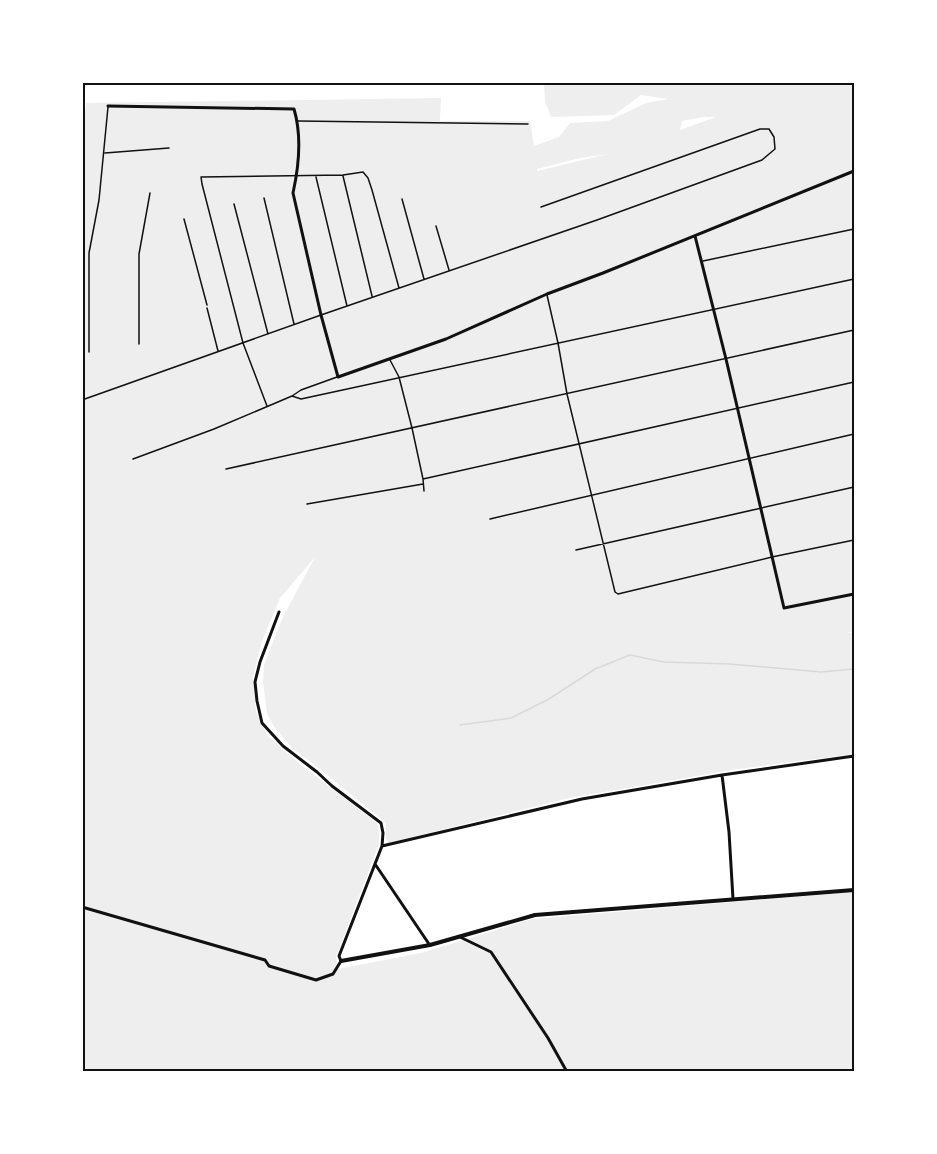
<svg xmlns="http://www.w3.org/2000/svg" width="937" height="1154" viewBox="0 0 937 1154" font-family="Georgia,serif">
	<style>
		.green { fill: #eee; fill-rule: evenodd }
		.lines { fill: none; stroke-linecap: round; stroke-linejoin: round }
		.stream { stroke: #d9d9d9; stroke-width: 1.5 }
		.path { stroke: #111; stroke-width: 1.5 }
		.service { stroke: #111; stroke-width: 1.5 }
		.minor { stroke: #111; stroke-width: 3 }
		.tertiary { stroke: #111; stroke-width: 4 }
		.neatline { fill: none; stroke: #111; stroke-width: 2 }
	</style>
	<rect width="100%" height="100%" fill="#fff"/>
	<path class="green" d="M 544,83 L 854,83 L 854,632 L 845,633 L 854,633 L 854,754 L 738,769 L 569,798 L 388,843 L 386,838 L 386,823 L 316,766 L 292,748 L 275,728 L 267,714 L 263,682 L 264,665 L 283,617 L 315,557 L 280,598 L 262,641 L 253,677 L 256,711 L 267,735 L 301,765 L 377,823 L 379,831 L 379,844 L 336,957 L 338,969 L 421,953 L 532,919 L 854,892 L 854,1071 L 83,1072 L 82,115 L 85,114 L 86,103 L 441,98 L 440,121 L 530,121 L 534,146 L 559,137 L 570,123 L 608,121 L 646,103 L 668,99 L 641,95 L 614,115 L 551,117 L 545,101 ZM 704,117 L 716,117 L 680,130 L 682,121 ZM 608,154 L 537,171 L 537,169 L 580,158 Z"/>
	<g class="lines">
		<path class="stream" d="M 460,725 L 511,718 L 549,699 L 595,669 L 630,655 L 664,662 L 730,664 L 821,672 L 854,669"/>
		<path class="path" d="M 184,219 L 207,305"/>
		<path class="service" d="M 298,121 L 528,124
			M 105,153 L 169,148
			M 343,176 L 372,296
			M 316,177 L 347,306
			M 264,198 L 294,324
			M 402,199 L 424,279
			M 234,204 L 268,334
			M 436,226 L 449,270
			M 703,261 L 854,229
			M 547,295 L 558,343 L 567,394 L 615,592 L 618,594 L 772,557 L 854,540
			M 207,308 L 218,351
			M 139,344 L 139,254 L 150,193
			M 89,352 L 89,253 L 99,200 L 108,107
			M 390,360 L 399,377 L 412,428 L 423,479 L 424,491
			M 292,396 L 301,399 L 854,279
			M 82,400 L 321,315 L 597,220 L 762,160 L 775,149 L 774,137 L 769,129 L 760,129 L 541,207
			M 267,406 L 243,343 L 202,184 L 201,177 L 343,175 L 363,172 L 368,178 L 372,190 L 399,288
			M 133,459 L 214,429 L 292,396 L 301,390 L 337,377
			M 226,469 L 854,330
			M 423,479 L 854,382
			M 307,504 L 423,484
			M 490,519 L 854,434
			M 576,550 L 854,487"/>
		<path class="minor" d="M 108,106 L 294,109 C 302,136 299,166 293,193 L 321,315 L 338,377 L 446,339 L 547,294 L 603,273 L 854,171
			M 695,236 L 726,359 L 784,608 L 854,594
			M 279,612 L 260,662 L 255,682 L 257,701 L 262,723 L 283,746 L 317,772 L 332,786 L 381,823 L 383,833 L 382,846
			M 722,775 L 729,832 L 733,899
			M 375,864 L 429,944
			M 82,907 L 265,960 L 269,966 L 316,980 L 333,974 L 341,961 L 339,956 L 382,846 L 582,799 L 722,775 L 854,756
			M 460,937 L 491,952 L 548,1038 L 567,1072"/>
		<path class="tertiary" d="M 341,961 L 430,945 L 535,915 L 854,890"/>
	</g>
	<rect width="937" height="1154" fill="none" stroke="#ffffff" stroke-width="168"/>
	<rect x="84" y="84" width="769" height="986" class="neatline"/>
</svg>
